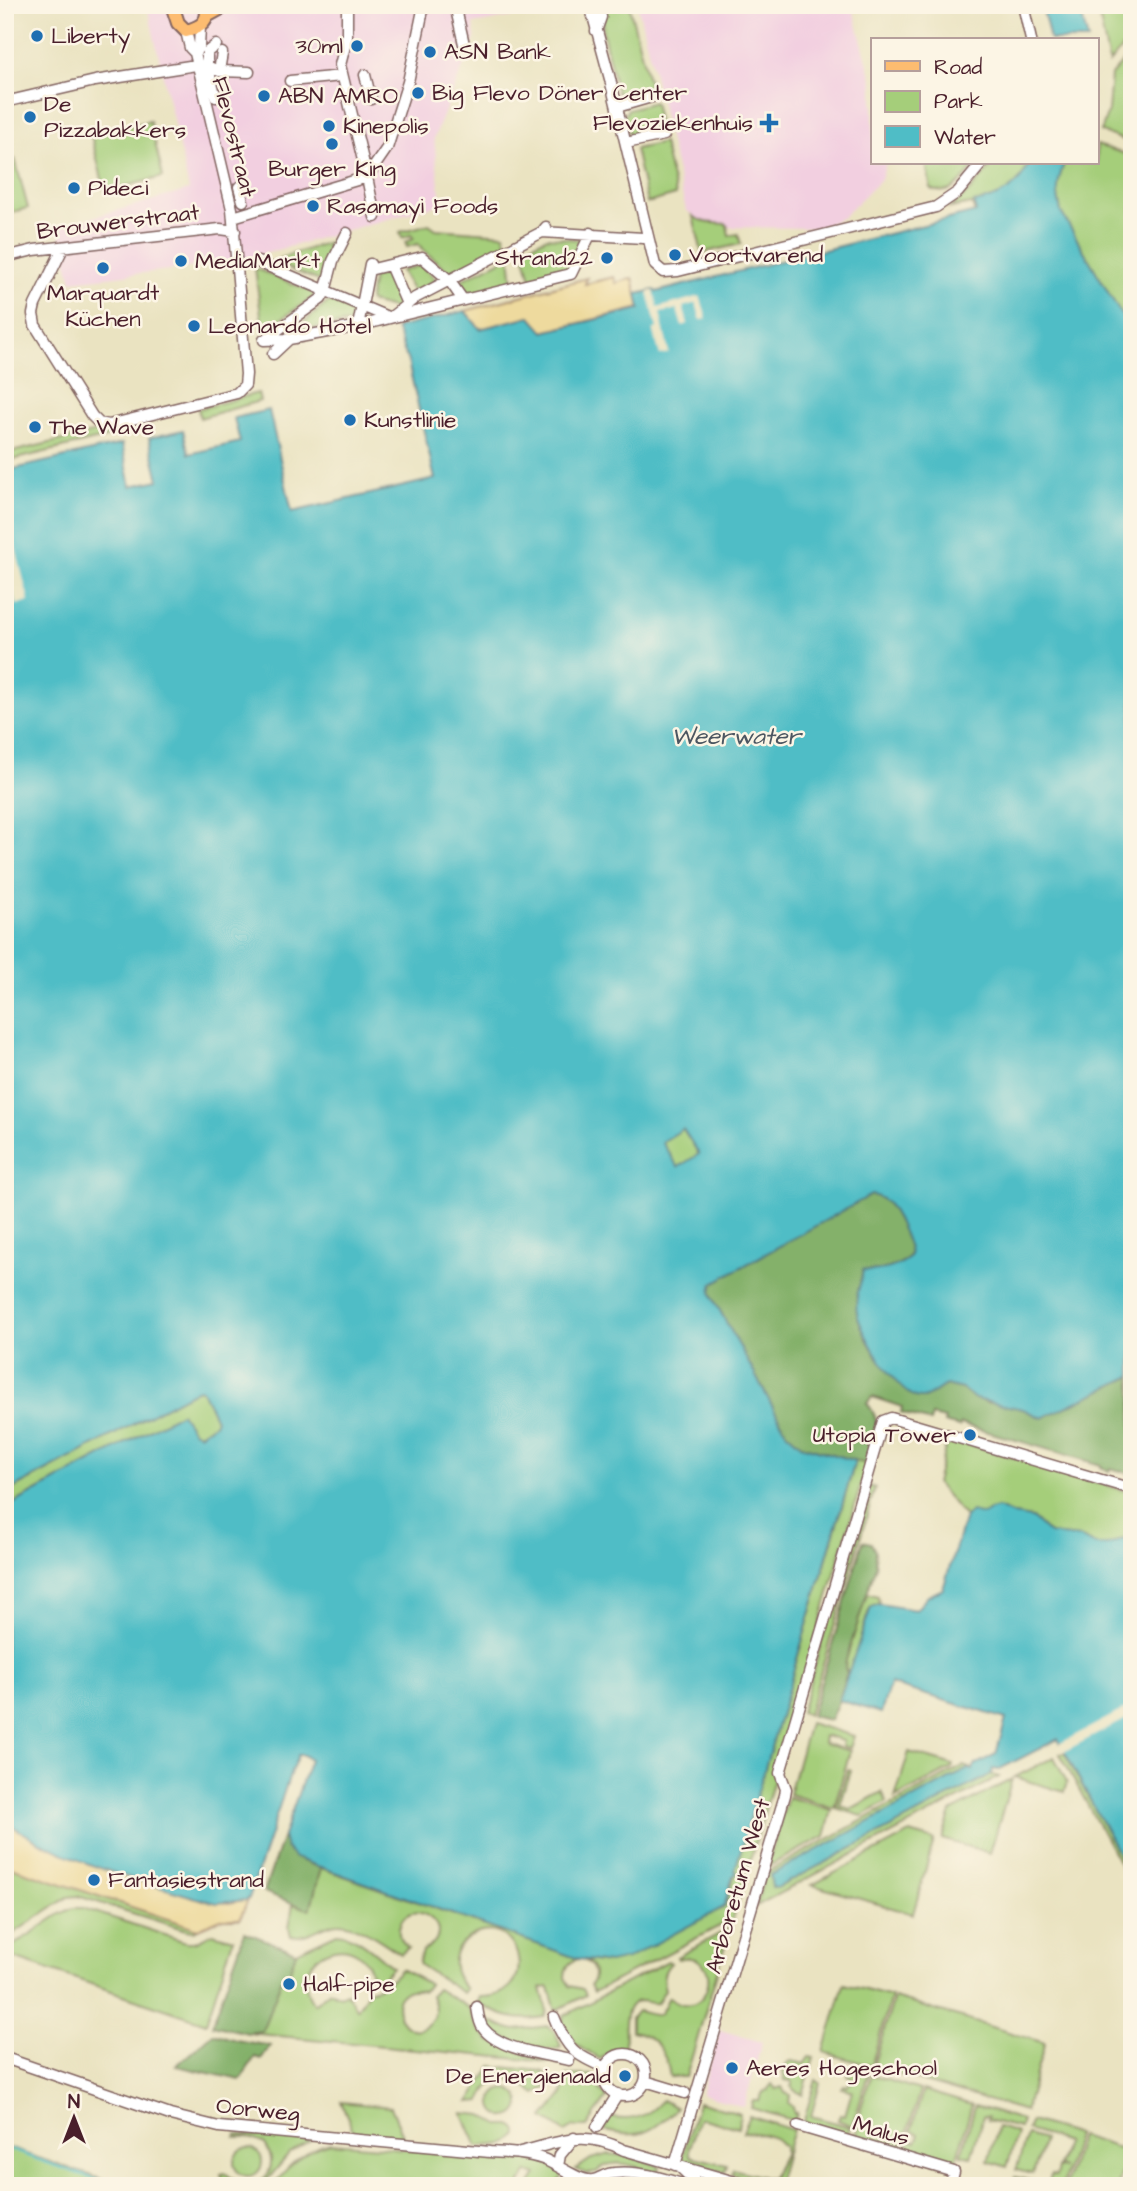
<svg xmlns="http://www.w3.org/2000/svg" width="1137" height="2191" viewBox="0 0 1137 2191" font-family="'Architects Daughter',sans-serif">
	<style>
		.built { fill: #f2cfe0 }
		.green { fill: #a5ce7a; stroke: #787652; stroke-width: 2 }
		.forest { fill: #84b16a; stroke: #67684a; stroke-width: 2 }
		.sand { fill: #eeda9e; stroke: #9c7c64; stroke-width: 2 }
		.water { fill: #4fbdc6; stroke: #4c6e78; stroke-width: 2; fill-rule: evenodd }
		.pier { fill: #eae3c1 }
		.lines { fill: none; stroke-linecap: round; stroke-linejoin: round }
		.stream { stroke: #4fbdc6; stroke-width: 2.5 }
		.minor-casing { stroke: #826460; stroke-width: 13 }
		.major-casing { stroke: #826460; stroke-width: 16 }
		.minor { stroke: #fff; stroke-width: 10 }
		.major { stroke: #fdbc70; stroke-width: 12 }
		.poi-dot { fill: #1f6fb2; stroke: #fcf5e5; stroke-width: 2.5 }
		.labels { text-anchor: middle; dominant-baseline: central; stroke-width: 5; stroke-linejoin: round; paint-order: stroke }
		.poi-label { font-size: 23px; fill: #4a1f2b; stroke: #fcf5e5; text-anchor: start }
		.street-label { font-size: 23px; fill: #4a1f2b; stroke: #fcf5e5 }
		.water-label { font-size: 24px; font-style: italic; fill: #4c5661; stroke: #fcf5e5 }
	</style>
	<rect width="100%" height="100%" fill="#fcf5e5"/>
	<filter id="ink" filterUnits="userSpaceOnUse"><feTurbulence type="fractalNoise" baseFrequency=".0143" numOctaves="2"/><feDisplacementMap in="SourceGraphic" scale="14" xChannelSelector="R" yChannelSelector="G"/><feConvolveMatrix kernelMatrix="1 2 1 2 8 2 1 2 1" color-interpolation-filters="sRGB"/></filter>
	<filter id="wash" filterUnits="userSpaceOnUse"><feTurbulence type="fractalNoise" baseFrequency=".00686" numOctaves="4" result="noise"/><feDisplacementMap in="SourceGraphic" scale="28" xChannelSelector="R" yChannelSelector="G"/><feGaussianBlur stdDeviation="1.57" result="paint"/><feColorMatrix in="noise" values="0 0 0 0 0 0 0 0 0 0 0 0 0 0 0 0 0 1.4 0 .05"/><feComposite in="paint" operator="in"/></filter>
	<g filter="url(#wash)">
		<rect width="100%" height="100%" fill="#eae3c1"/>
		<path class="built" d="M 147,5 L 578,5 L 473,24 L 475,38 L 434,138 L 441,204 L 231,263 L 72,281 L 58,227 L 189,190 Z
			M 639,5 L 852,5 L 873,83 L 873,163 L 886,163 L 881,179 L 843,217 L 819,228 L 709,227 L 686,210 L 638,7 Z
			M 720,2030 L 762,2042 L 744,2107 L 701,2094 Z"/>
		<path class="green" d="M 603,5 L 629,5 L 651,92 L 626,98 L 617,93 L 603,33 Z
			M 1097,5 L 1132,5 L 1132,37 L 1109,63 Z
			M 1132,51 L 1132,143 L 1101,132 L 1108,111 L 1111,75 Z
			M 654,102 L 660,130 L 630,137 L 624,116 L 628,109 Z
			M 150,121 L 163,177 L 105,191 L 91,135 Z
			M 663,143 L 676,195 L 647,203 L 635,149 Z
			M 1097,145 L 1132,156 L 1132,333 L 1061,212 C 1056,191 1057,183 1064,163 L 1097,163 Z
			M 15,159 L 28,208 L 5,214 L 5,162 Z
			M 926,163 L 976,163 L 976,164 C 964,178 952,199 931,189 Z
			M 994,163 L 1029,163 C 1020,188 999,198 975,203 L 977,212 L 975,213 L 972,204 L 950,208 L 970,191 Z
			M 693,216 C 703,224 715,223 727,224 L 729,236 L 738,234 L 741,244 L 702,253 Z
			M 429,224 L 436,229 L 504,234 L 507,245 L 451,273 L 424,251 L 418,244 L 407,247 L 405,242 L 414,239 L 411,235 L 402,238 L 400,232 Z
			M 547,237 L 584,240 L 585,243 L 568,270 L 531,279 L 523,249 Z
			M 329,242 L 326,247 L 331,250 L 325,279 L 322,282 L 277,264 L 281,258 Z
			M 510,256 L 513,283 L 470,294 L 461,283 L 461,280 Z
			M 421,265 L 436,280 L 413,292 L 401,271 Z
			M 255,268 L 312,292 L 315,296 L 263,331 Z
			M 388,273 L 396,284 L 398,308 L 395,309 L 371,302 L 369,300 L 373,277 Z
			M 333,298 L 354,307 L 351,323 L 296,331 L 296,329 Z
			M 258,393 L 260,401 L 200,418 L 198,409 Z
			M 122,426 L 121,434 L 12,460 L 11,452 Z
			M 683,1128 L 699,1154 L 678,1168 L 661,1142 Z
			M 198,1389 L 202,1390 L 216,1419 L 214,1424 L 199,1434 L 193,1431 L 181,1413 L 5,1508 L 5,1493 Z
			M 948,1438 L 1132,1493 L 1132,1542 L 1123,1539 L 1108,1545 L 1096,1545 L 1079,1537 L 1049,1534 L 1032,1518 L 1013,1515 L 1001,1509 L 990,1510 L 984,1515 L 971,1513 L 965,1517 L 936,1483 Z
			M 845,1458 L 867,1464 L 733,1919 L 594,1992 L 590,1985 C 597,1976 595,1966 584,1960 L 609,1963 L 725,1907 L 734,1876 L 737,1873 L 735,1870 L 854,1466 Z
			M 868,1486 L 875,1488 L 808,1715 L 801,1712 Z
			M 867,1593 L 878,1596 L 879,1604 L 873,1605 L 869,1610 L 851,1669 L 848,1672 L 845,1668 L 846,1660 Z
			M 809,1723 L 854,1736 L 850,1748 L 842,1746 L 843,1741 L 824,1736 L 823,1743 L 850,1751 L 834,1808 L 789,1794 Z
			M 909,1752 L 953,1765 L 952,1768 L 895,1798 Z
			M 1064,1752 L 1132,1879 L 1132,1887 L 1060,1754 Z
			M 1054,1757 L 1067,1782 L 1064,1792 L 1015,1777 Z
			M 963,1766 L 973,1769 L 968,1769 L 771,1875 L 772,1887 L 777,1888 L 991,1774 L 999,1777 L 756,1906 L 765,1873 Z
			M 848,1770 L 851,1771 L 840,1806 L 851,1809 L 882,1792 L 887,1802 L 862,1816 L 836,1808 Z
			M 1012,1779 L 990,1853 L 942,1839 L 951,1812 Z
			M 788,1797 L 832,1810 L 825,1836 L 767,1867 Z
			M 910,1833 L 934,1840 L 913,1914 L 812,1885 Z
			M 5,1865 L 198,1929 L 194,1931 L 186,1930 L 78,1896 L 68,1897 L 5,1939 Z
			M 321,1868 L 579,1959 C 569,1961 565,1967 565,1978 L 570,1986 L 583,1989 L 586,1995 L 557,2010 L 555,2008 L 549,1987 L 541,1988 L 547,2011 L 544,2017 C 515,2022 502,2016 477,2003 L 480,1997 C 540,1998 523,1919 478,1933 C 467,1937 459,1944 455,1955 C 451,1968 457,1980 466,1989 L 463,1993 L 420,1965 L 419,1961 L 422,1951 C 466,1930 406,1890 399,1929 C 398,1937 401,1943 408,1948 L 401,1954 C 384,1943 352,1918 332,1924 C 317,1928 307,1938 291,1936 L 289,1927 L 293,1904 L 310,1910 Z
			M 73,1908 L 83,1908 L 186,1942 L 195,1942 L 213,1933 L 233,1939 L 206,2023 L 5,1955 L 5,1951 L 60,1914 Z
			M 730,1928 L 686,2077 L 670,2077 C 667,2054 656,2034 631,2031 L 631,2018 L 637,2011 C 663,2017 657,2020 669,1997 C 711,2029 727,1947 678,1959 L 677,1957 Z
			M 337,1933 C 358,1935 376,1954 392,1967 L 382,1978 L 372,1980 C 365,1927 297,1948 307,1989 C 308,1994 311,2000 314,2004 L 330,1991 L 340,1996 L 346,1993 L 357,2009 L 370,1989 C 384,1987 392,1978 401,1969 L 429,1984 L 424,1991 C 376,1980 402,2052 430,2022 C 438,2014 435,2005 431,1996 L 437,1989 L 469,2008 L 479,2031 L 490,2041 L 549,2062 L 248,2033 L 262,2031 L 284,1972 L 289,1974 L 296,1952 Z
			M 668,1961 L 671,1963 C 663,1971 662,1979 665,1990 L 657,2003 C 651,2004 646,2001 640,2001 C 621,2002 625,2033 625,2046 L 612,2050 L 600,2059 C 586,2051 554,2037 564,2016 Z
			M 844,1984 L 891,1997 L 871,2066 L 824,2052 Z
			M 894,1998 L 1045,2043 L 1025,2111 L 873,2067 Z
			M 484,2018 L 502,2027 L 515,2030 L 548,2026 L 555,2032 L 561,2047 C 550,2055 498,2039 488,2028 C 485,2024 485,2022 484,2018 Z
			M 809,2057 L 814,2058 L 803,2094 L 795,2091 L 791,2086 L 793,2084 L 791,2081 L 785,2080 L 783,2071 L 788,2062 L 794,2061 L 804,2064 Z
			M 492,2066 L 542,2071 L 555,2082 L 536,2094 C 524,2084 503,2073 490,2086 C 486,2090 484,2096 481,2101 L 469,2102 Z
			M 850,2069 L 868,2074 L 853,2126 L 838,2120 L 840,2114 L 845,2115 L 852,2091 L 842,2088 L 844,2085 L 847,2086 L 852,2081 L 851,2077 L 847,2076 Z
			M 567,2075 L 596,2075 L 600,2091 L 607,2097 L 587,2127 L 574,2127 L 565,2132 L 544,2118 L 562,2096 Z
			M 871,2075 L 920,2090 L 902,2152 L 853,2138 L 854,2133 L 857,2133 L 859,2126 L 856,2124 Z
			M 816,2080 L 820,2083 L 811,2116 L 850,2127 L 847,2136 L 803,2123 Z
			M 772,2084 L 776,2089 L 782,2087 L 785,2093 L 790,2095 L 789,2103 L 793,2107 L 794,2114 L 797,2113 L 795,2121 L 751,2108 L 753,2101 L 759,2101 L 763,2092 L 768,2090 Z
			M492 2103a14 14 0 1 1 28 0a14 14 0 1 1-28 0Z
			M 923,2090 L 972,2105 L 954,2168 L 905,2153 L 909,2140 L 916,2142 L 919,2134 L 911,2131 Z
			M 662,2100 L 677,2108 C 650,2134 639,2140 603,2130 L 609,2117 C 630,2122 648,2118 662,2100 Z
			M 341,2102 L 391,2107 L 405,2140 L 355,2135 Z
			M 698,2102 L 740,2114 L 738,2128 L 699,2118 L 690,2148 L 690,2156 L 727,2165 L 725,2172 L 682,2159 Z
			M 975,2106 L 1022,2120 L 1020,2128 L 987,2120 L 988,2117 L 983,2116 L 971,2157 L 961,2155 Z
			M 462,2113 L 482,2115 L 500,2125 L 511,2125 L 516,2129 L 518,2135 C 506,2147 493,2145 477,2146 Z
			M 749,2116 L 793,2130 L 776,2186 L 732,2174 L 733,2169 L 771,2179 L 784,2154 L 784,2146 C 780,2144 779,2141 776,2139 C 770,2135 751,2132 743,2132 Z
			M 1031,2121 L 1077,2135 L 1062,2186 L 1012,2185 L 1015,2177 L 1048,2185 L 1051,2175 L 1056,2176 L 1058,2168 L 1064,2168 L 1059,2166 L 1066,2142 L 1027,2130 Z
			M 998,2127 L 1017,2133 L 1007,2167 L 988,2161 Z
			M 237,2134 L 301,2139 L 310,2141 L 290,2153 L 262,2186 L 225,2186 L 221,2174 L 225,2173 C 230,2176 234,2181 239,2183 C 255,2190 272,2177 271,2160 C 271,2154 268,2149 265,2144 L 247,2137 L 235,2137 Z
			M 1027,2135 L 1044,2140 L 1033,2174 L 1016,2170 Z
			M 1080,2136 L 1128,2151 L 1118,2186 L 1065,2186 Z
			M 331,2143 L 530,2159 L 543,2162 L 564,2173 L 557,2186 L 530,2186 L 537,2174 L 527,2173 L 519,2186 L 273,2186 C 289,2164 305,2149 331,2143 Z
			M 5,2147 L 122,2186 L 5,2186 Z
			M234 2162a14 14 0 1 1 28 0a14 14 0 1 1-28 0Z
			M 609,2154 L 626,2156 L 660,2166 L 658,2174 C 639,2168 610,2154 596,2173 L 587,2174 L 576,2169 L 591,2159 Z"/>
		<path class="forest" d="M 871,1195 C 877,1196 882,1198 886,1202 C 895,1212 909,1241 910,1254 C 903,1267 877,1273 863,1270 C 861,1282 856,1296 857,1308 C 860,1339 895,1389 924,1398 L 946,1385 L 962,1389 L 970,1396 L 987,1403 L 997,1402 L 1023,1409 L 1042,1418 L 1132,1376 L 1132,1474 L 1110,1468 L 1109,1471 L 1101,1468 L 1101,1465 L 961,1424 L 959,1427 L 944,1423 L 945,1419 L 932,1416 L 930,1422 L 901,1413 L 902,1407 L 872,1397 L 867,1403 C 885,1425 874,1440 867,1464 L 801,1445 L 787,1433 L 713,1298 L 711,1292 L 713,1283 Z
			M 863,1541 L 871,1543 L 875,1551 L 876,1565 L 846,1660 L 845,1668 L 847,1672 L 839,1700 L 830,1720 L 811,1716 Z
			M 283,1836 C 288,1859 301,1860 321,1868 L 310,1910 L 264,1892 Z
			M 245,1932 L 296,1952 L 289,1974 L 284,1973 L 262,2031 L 248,2033 L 212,2025 Z
			M 213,2033 L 236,2040 L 270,2046 L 261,2059 L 255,2057 L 240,2080 L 176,2066 Z"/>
		<path class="sand" d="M 614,277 L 616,283 L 633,278 L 640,308 L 543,332 L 530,316 L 480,329 L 465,311 L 587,278 L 585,284 Z
			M 5,1821 L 45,1845 L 112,1872 L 204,1900 L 229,1903 L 248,1899 L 240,1919 L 221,1919 L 198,1929 L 5,1865 Z"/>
		<path class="water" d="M 1042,5 L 1079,5 L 1088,40 L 1050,40 Z
			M 1029,163 L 1064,163 C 1057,183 1056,191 1061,212 L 1132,333 L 1132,855 L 1128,861 L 1132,869 L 1132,1376 L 1042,1418 L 1023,1409 L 975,1399 L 962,1389 L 946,1385 C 939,1388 929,1398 922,1398 C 899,1400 861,1333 857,1313 C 854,1298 861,1284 863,1270 C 877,1273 903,1267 910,1255 C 909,1242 895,1212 886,1202 C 882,1198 877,1196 871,1195 L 713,1283 L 711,1292 L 713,1298 L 787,1433 L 801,1445 L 855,1461 L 735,1870 L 737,1873 L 733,1876 L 724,1907 L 627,1959 L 609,1963 L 579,1959 L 295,1858 L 286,1848 L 283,1836 L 310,1760 L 304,1755 L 298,1755 L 291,1771 L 249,1898 L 246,1900 L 217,1903 L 204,1900 C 136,1880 64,1862 5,1821 L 5,1508 L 181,1413 L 193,1431 L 199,1434 L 214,1424 L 216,1419 L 202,1390 L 198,1389 L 5,1493 L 5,471 L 122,444 L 131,486 L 159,480 L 149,438 L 183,430 L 189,454 L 240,442 L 234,418 L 269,410 L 292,512 L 435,479 L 408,362 L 396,328 L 465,311 L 480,329 L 530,316 L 544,332 L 640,309 L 637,294 L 655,290 L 656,292 L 976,212 L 974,203 C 999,198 1020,188 1029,163 ZM 683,1129 L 699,1154 L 678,1167 L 662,1142 Z
			M 998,1508 L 1013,1515 L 1032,1518 L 1049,1534 L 1079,1537 L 1096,1545 L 1108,1545 L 1123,1539 L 1132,1542 L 1132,1879 L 1058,1739 L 998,1770 L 993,1769 L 992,1774 L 777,1888 L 772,1887 L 770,1875 L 968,1769 L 973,1770 L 975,1765 L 996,1754 L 1006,1719 L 890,1684 L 881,1713 L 839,1700 L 871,1607 L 879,1604 L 916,1610 L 928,1596 L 943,1589 L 965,1517 L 971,1512 L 984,1515 L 990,1510 Z"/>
		<path class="pier" d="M 651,291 L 654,291 L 658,308 L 700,296 L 707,319 L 701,320 L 696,303 L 683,307 L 688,324 L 682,326 L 677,309 L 660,313 L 669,353 L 660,355 L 653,330 L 657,328 L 648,292 Z
			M 5,506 L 29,601 L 16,605 L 5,558 Z
			M 1132,1705 L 1132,1716 L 1061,1753 L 1057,1745 Z"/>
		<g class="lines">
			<path class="stream" d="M 5,2148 L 114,2186"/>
		</g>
	</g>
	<g filter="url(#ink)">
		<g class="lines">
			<g class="minor-casing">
				<path id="minor" d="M 347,5 L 347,38 L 340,65 L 367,177
					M 455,5 L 464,44
					M 590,5 L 610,79 L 655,265 L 663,272 L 678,271 L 936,207 L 958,192 L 982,163
					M 1023,5 L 1031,40
					M 596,31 L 601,17 L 598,5
					M 195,53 L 199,47 L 200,27
					M 207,66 L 219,71 L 249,72
					M 219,71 L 222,53
					M 365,75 L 371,99
					M 290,81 L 342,76
					M 216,97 L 207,66 L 207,52 L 216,45
					M 5,102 L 95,81 L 196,65
					M 617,107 L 655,96
					M 626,143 L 664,135
					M 367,177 L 387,148 L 408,82 L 424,5
					M 239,187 L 243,201
					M 233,217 L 367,177 L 375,217
					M 542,232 L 643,238
					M 63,248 L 35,305 L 33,314 L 35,325 L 92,416 L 99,423 L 109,425 L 237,393 L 245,385 L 246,374 L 232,209 L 195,53 L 190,48 L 186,31
					M 5,257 L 34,250 L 220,229 L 235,231
					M 258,262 L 390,318 L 571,274 L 591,233
					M 390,265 L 407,304
					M 369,270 L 422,257 L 449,280 L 463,300
					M 358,326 L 370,264
					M 264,340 L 289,339 L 354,327 L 390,318 L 415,298 L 542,232 L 546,227
					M 264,340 L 321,299 L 325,292 L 333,261 L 347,233
					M 273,354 L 289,339
					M 477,2007 C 478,2014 479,2023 483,2028 C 499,2050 544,2054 569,2060
					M 554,2017 C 567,2049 574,2055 606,2068
					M604 2075a21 21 0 1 1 42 0a21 21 0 1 1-42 0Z
					M 5,2058 L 170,2115 L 219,2127 L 490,2152 C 508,2153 526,2153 543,2159 C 557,2164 579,2182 593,2180 C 600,2179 606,2173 614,2173 C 638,2170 665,2179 688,2186
					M 645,2081 L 685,2093
					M 798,2126 L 954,2172 L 950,2186
					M 597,2127 L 618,2094
					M 520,2152 C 562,2142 583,2129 624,2150 L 749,2186
					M 675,2165 L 785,1795 L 786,1789 L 780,1773 L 883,1421 L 891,1418 L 1132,1489
					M 558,2166 L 560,2155 L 574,2138
					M 682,2169 L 700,2186"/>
			</g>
			<g class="major-casing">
				<path id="major" d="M 172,5 L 178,23 L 186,31 C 201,27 210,22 206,5
					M 207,16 L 227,5"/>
			</g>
			<use href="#minor" class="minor"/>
			<use href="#major" class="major"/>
		</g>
	</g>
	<g class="poi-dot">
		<circle cx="37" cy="36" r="7"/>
		<circle cx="357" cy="46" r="7"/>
		<circle cx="430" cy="52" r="7"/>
		<circle cx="418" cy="93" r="7"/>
		<circle cx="264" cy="96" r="7"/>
		<circle cx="30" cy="117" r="7"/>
		<path d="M765.5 112.5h7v7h7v7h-7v7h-7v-7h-7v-7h7z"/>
		<circle cx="329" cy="126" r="7"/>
		<circle cx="332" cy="144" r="7"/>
		<circle cx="74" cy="188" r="7"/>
		<circle cx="313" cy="206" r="7"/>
		<circle cx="675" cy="255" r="7"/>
		<circle cx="607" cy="258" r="7"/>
		<circle cx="181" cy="261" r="7"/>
		<circle cx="103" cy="268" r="7"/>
		<circle cx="194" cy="326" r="7"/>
		<circle cx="350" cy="420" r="7"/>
		<circle cx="35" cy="427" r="7"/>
		<circle cx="970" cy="1435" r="7"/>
		<circle cx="94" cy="1880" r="7"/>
		<circle cx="289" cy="1984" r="7"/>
		<circle cx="732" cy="2068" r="7"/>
		<circle cx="625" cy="2076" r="7"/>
	</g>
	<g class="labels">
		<g class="poi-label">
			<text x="51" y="36">Liberty</text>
			<text x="343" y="46" text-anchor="end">30ml</text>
			<text x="444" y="52">ASN Bank</text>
			<text x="432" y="93">Big Flevo Döner Center</text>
			<text x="278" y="96">ABN AMRO</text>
			<text x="44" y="104">De<tspan x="44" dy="26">Pizzabakkers</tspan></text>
			<text x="753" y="123" text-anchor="end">Flevoziekenhuis</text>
			<text x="343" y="126">Kinepolis</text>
			<text x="332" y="169" text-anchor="middle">Burger King</text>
			<text x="88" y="188">Pideci</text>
			<text x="327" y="206">Rasamayi Foods</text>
			<text x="689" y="255">Voortvarend</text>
			<text x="593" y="258" text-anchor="end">Strand22</text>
			<text x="195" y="261">MediaMarkt</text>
			<text x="103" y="293" text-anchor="middle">Marquardt<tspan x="103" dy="26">Küchen</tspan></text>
			<text x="208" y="326">Leonardo Hotel</text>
			<text x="364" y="420">Kunstlinie</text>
			<text x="49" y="427">The Wave</text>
			<text x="956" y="1435" text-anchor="end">Utopia Tower</text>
			<text x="108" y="1880">Fantasiestrand</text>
			<text x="303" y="1984">Half-pipe</text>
			<text x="746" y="2068">Aeres Hogeschool</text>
			<text x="611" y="2076" text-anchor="end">De Energienaald</text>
		</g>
		<g class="street-label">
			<text transform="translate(234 137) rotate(76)">Flevostraat</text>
			<text transform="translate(118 222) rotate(-7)">Brouwerstraat</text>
			<text transform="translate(738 1886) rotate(-74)">Arboretum West</text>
			<text transform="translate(258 2110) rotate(6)">Oorweg</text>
			<text transform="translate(881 2131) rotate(16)">Malus</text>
		</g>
		<g class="water-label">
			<text x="736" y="737">Weerwater</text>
		</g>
	</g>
	<rect width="1137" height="2191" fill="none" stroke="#fcf5e5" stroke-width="28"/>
	<rect x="871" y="38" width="228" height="126" fill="#fcf5e5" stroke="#b59f9b" stroke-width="2"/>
	<rect x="885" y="61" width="35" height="10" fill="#fdbc70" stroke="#b59f9b" stroke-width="2"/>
	<text x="934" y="74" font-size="21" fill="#4a1f2b">Road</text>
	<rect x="885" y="91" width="35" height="21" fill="#a5ce7a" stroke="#b59f9b" stroke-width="2"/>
	<text x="934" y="108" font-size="21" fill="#4a1f2b">Park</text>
	<rect x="885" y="126" width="35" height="21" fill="#4fbdc6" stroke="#b59f9b" stroke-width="2"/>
	<text x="934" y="144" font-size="21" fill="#4a1f2b">Water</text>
	<g transform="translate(74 2118)" stroke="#fcf5e5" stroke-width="5" paint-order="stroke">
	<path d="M0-5L12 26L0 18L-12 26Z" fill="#4a1f2b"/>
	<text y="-10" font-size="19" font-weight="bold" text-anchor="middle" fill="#4a1f2b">N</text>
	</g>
</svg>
